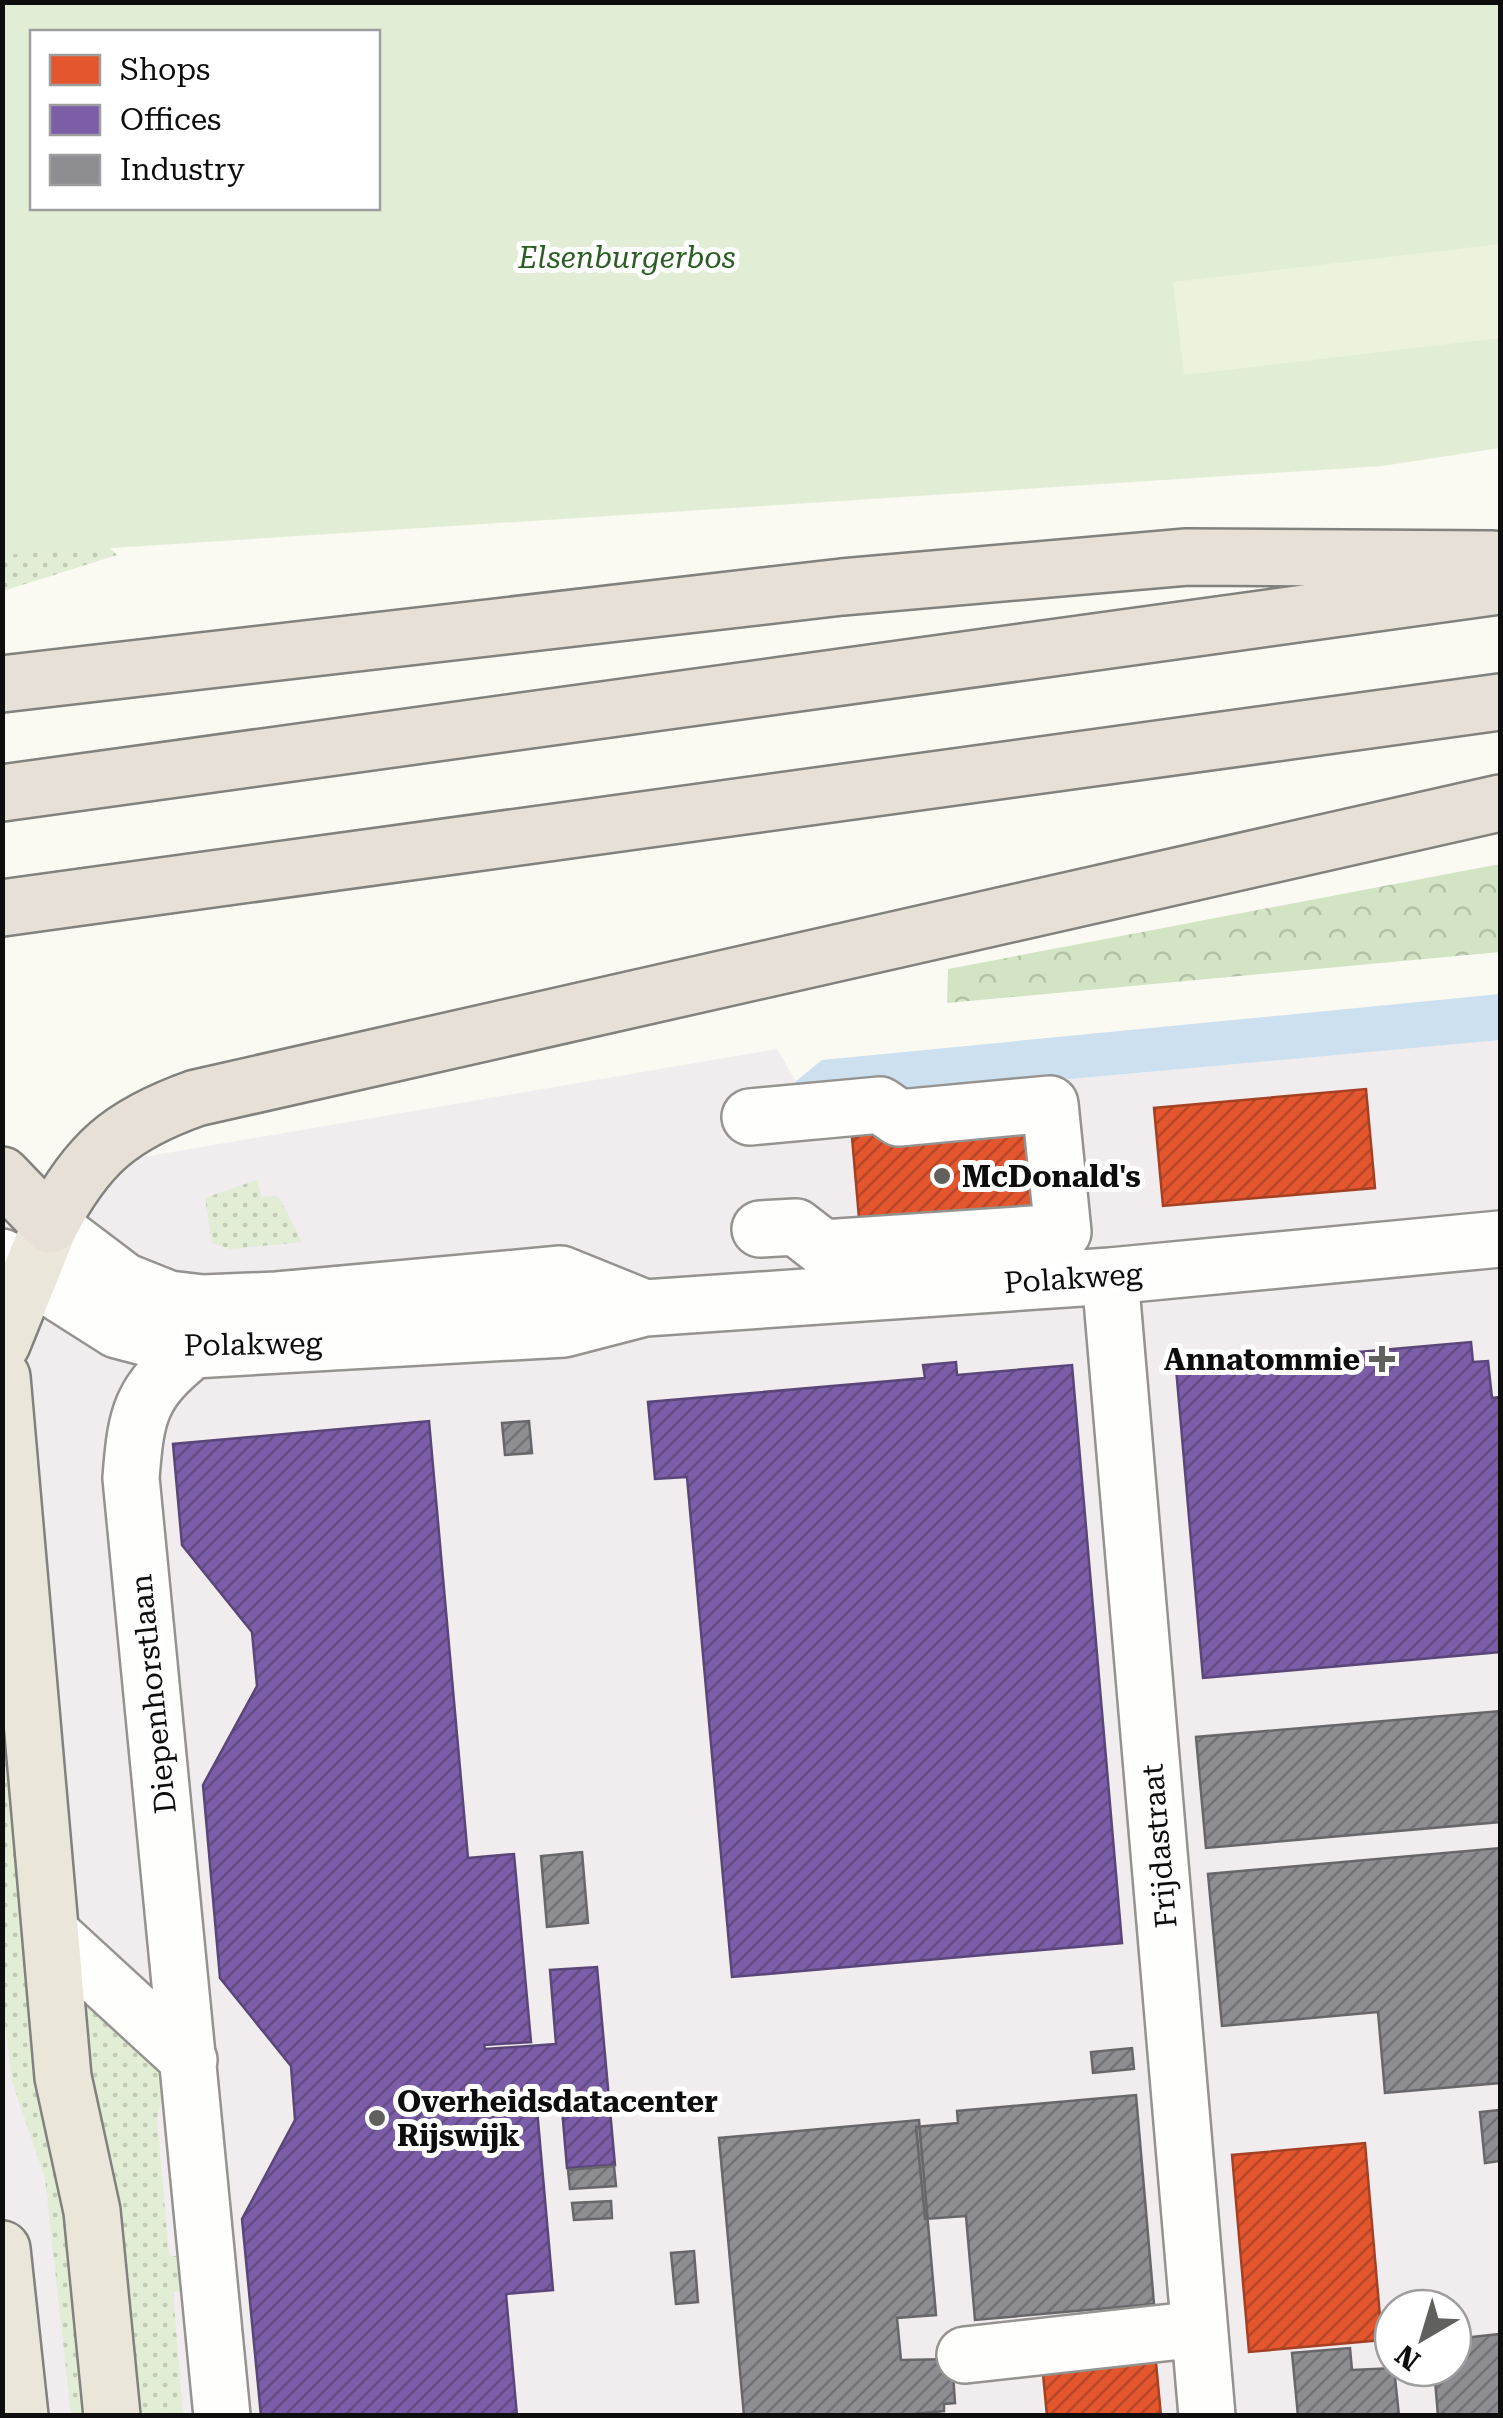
<svg xmlns="http://www.w3.org/2000/svg" width="1503" height="2418" viewBox="0 0 1503 2418" font-family="'Roboto Serif',serif">
	<style>
		.industrial { fill: #f1ecee; fill-rule: evenodd }
		.grass { fill: url(#grass-dots) }
		.forest { fill: url(#forest-crowns) }
		.park { fill: #e1edd4; fill-rule: evenodd }
		.pitch { fill: #ebf2de }
		.water { fill: #cce0f0 }
		.shops { fill: url(#shops-hatch); stroke: #a44124; stroke-width: 2.5 }
		.offices { fill: url(#offices-hatch); stroke: #5a4679; stroke-width: 2.5 }
		.industry { fill: url(#industry-hatch); stroke: #67676a; stroke-width: 2.5 }
		.lines { fill: none; stroke-linecap: round; stroke-linejoin: round }
		.minor-casing { stroke: #949390; stroke-width: 60 }
		.major-casing { stroke: #81817d; stroke-width: 60 }
		.highway-casing { stroke: #81817d; stroke-width: 60 }
		.minor { stroke: #fefefd; stroke-width: 55 }
		.major { stroke: #eae7da; stroke-width: 55 }
		.highway { stroke: #e7e0d7; stroke-width: 55 }
		.poi-dot { fill: #60605d; stroke: #fff; stroke-width: 4 }
		.labels { text-anchor: middle; dominant-baseline: central; stroke-width: 10; stroke-linejoin: round; paint-order: stroke }
		.park-label { font-size: 30px; font-style: italic; fill: #2c5d25; stroke: #fff }
		.poi-label { font-size: 30px; font-weight: bold; fill: #0d0d0d; stroke: #fff; text-anchor: start }
		.street-label { font-size: 30px; fill: #0d0d0d; stroke: #fff }
	</style>
	<defs>
		<pattern id="grass-dots" width="8" height="8" patternUnits="userSpaceOnUse" patternTransform="scale(2.5)"><rect width="8" height="8" fill="#e1edd4"/><path d="M2 2h.1M6 6h.1" fill="none" stroke="#c0cab5" stroke-width="1.8" stroke-linecap="round"/></pattern>
		<pattern id="forest-crowns" width="20" height="18" patternUnits="userSpaceOnUse" patternTransform="scale(2.5)"><rect width="20" height="18" fill="#d2e4c3"/><path d="M2 6a3 3 0 1 1 6 0M12 15a3 3 0 1 1 6 0" fill="none" stroke="#b3c2a6"/></pattern>
		<pattern id="shops-hatch" width="6" height="6" patternUnits="userSpaceOnUse" patternTransform="scale(2.5)"><rect width="6" height="6" fill="#e4572e"/><path d="M-1 1l2-2M0 6l6-6M5 7l2-2" fill="none" stroke="#b74626"/></pattern>
		<pattern id="offices-hatch" width="6" height="6" patternUnits="userSpaceOnUse" patternTransform="scale(2.5)"><rect width="6" height="6" fill="#7b5ea7"/><path d="M-1 1l2-2M0 6l6-6M5 7l2-2" fill="none" stroke="#634c86"/></pattern>
		<pattern id="industry-hatch" width="6" height="6" patternUnits="userSpaceOnUse" patternTransform="scale(2.5)"><rect width="6" height="6" fill="#8d8d92"/><path d="M-1 1l2-2M0 6l6-6M5 7l2-2" fill="none" stroke="#727276"/></pattern>
	</defs>
	<rect width="100%" height="100%" fill="#faf9f2"/>
	<path class="industrial" d="M 1500,1039 L 1500,2415 L 3,2416 L 3,1181 L 777,1049 L 809,1104 ZM 1393,2308 L 1453,2308 L 1453,2368 L 1393,2368 Z"/>
	<path class="grass" d="M 3,442 L 117,555 L 3,591 Z
		M 257,1180 L 261,1196 L 279,1197 L 302,1242 L 231,1249 L 212,1243 L 205,1198 Z
		M 2,1637 L 55,2140 L 91,2415 L 71,2415 L 45,2178 L 12,2081 L 2,1997 Z
		M 81,1988 L 167,2076 L 157,2119 L 169,2256 L 184,2256 L 188,2290 L 173,2292 L 183,2415 L 140,2415 L 123,2234 L 86,2038 Z"/>
	<path class="forest" d="M 1500,864 L 1500,952 L 947,1003 L 948,969 Z"/>
	<path class="park" d="M 3,3 L 1500,3 L 1500,448 L 1382,466 L 3,555 ZM 32,32 L 378,32 L 378,208 L 32,208 Z"/>
	<path class="pitch" d="M 1500,244 L 1500,338 L 1184,375 L 1173,282 Z"/>
	<path class="water" d="M 1500,994 L 1500,1040 L 817,1102 L 795,1082 L 822,1060 Z"/>
	<path class="shops" d="M 1366,1089 L 1375,1188 L 1163,1206 L 1154,1108 Z
		M 1024,1121 L 1032,1214 L 859,1218 L 852,1137 L 858,1137 L 857,1129 Z
		M 1365,2143 L 1382,2340 L 1249,2352 L 1232,2155 Z
		M 1155,2352 L 1161,2416 L 1047,2416 L 1042,2363 Z"/>
	<path class="offices" d="M 1471,1342 L 1473,1362 L 1488,1361 L 1492,1398 L 1500,1397 L 1500,1652 L 1203,1678 L 1176,1368 Z
		M 956,1362 L 957,1375 L 1072,1365 L 1122,1943 L 732,1977 L 687,1477 L 655,1479 L 648,1402 L 925,1378 L 923,1365 Z
		M 429,1421 L 468,1858 L 514,1854 L 531,2042 L 484,2045 L 485,2049 L 556,2044 L 550,1970 L 597,1967 L 615,2165 L 567,2168 L 561,2097 L 536,2098 L 553,2290 L 506,2294 L 517,2416 L 261,2416 L 242,2219 L 295,2120 L 291,2066 L 220,1978 L 203,1785 L 257,1686 L 252,1632 L 182,1545 L 173,1444 Z"/>
	<path class="industry" d="M 529,1421 L 532,1453 L 505,1455 L 502,1423 Z
		M 1500,1711 L 1500,1822 L 1206,1848 L 1196,1737 Z
		M 1500,1848 L 1500,2083 L 1385,2093 L 1378,2012 L 1222,2026 L 1208,1874 Z
		M 582,1852 L 588,1923 L 547,1927 L 541,1856 Z
		M 1132,2048 L 1134,2069 L 1093,2073 L 1091,2052 Z
		M 1136,2095 L 1154,2304 L 975,2320 L 966,2216 L 925,2219 L 916,2127 L 958,2123 L 957,2111 Z
		M 1500,2110 L 1500,2161 L 1485,2163 L 1480,2112 Z
		M 919,2120 L 936,2315 L 897,2318 L 901,2360 L 952,2359 L 955,2403 L 944,2404 L 944,2411 L 896,2416 L 744,2416 L 719,2138 Z
		M 614,2166 L 616,2186 L 570,2189 L 568,2170 Z
		M 611,2201 L 612,2218 L 574,2220 L 572,2203 Z
		M 694,2251 L 698,2302 L 676,2304 L 671,2253 Z
		M 1500,2334 L 1500,2416 L 1438,2416 L 1434,2368 L 1453,2368 L 1453,2339 Z
		M 1350,2348 L 1352,2370 L 1394,2368 L 1399,2416 L 1298,2416 L 1292,2353 Z"/>
	<g class="lines">
		<g class="minor-casing">
			<path id="minor" d="M 750,1117 L 880,1105 L 899,1118 L 1050,1104 L 1063,1232 L 823,1248 L 796,1227 L 760,1229
				M 50,1225 L 124,1281 L 169,1299 L 203,1303 L 277,1300 L 561,1274 L 645,1308
				M 2,1257 L 117,1330 L 193,1350 L 564,1329 L 645,1308 L 1110,1276 L 1500,1239
				M 1110,1276 L 1207,2416
				M 193,1350 C 140,1392 136,1413 131,1478 L 222,2416
				M 52,1934 L 189,2060
				M 965,2355 L 1199,2329"/>
		</g>
		<g class="major-casing">
			<path id="major" d="M 2,1344 L 50,1225
				M 2,1377 L 63,2077 L 92,2211 L 112,2416
				M 2,2249 L 20,2416"/>
		</g>
		<g class="highway-casing">
			<path id="highway" d="M 2,684 L 842,587 L 1187,557 L 1493,559
				M 2,793 L 1500,586
				M 2,908 L 1500,702
				M 2,1175 L 50,1225 C 87,1154 120,1125 196,1098 L 1500,803"/>
		</g>
		<use href="#minor" class="minor"/>
		<use href="#major" class="major"/>
		<use href="#highway" class="highway"/>
	</g>
	<g class="poi-dot">
		<circle cx="942" cy="1176" r="10"/>
		<path d="M1377 1344h10v10h10v10h-10v10h-10v-10h-10v-10h10z"/>
		<circle cx="377" cy="2118" r="10"/>
	</g>
	<g class="labels">
		<g class="park-label">
			<text x="627" y="257">Elsenburgerbos</text>
		</g>
		<g class="poi-label">
			<text x="962" y="1176">McDonald's</text>
			<text x="1360" y="1359" text-anchor="end">Annatommie</text>
			<text x="397" y="2101">Overheidsdatacenter<tspan x="397" dy="34">Rijswijk</tspan></text>
		</g>
		<g class="street-label">
			<text transform="translate(1073 1278) rotate(-4)">Polakweg</text>
			<text transform="translate(253 1344) rotate(-1)">Polakweg</text>
			<text transform="translate(153 1694) rotate(-96)">Diepenhorstlaan</text>
			<text transform="translate(1159 1846) rotate(-95)">Frijdastraat</text>
		</g>
	</g>
	<rect width="1503" height="2418" fill="none" stroke="#0d0d0d" stroke-width="10"/>
	<rect x="30" y="30" width="350" height="180" fill="#ffffff" stroke="#9e9e9e" stroke-width="2.5"/>
	<rect x="50" y="55" width="50" height="30" fill="#e4572e" stroke="#9e9e9e" stroke-width="2.5"/>
	<text x="120" y="80" font-size="30" fill="#0d0d0d">Shops</text>
	<rect x="50" y="105" width="50" height="30" fill="#7b5ea7" stroke="#9e9e9e" stroke-width="2.5"/>
	<text x="120" y="130" font-size="30" fill="#0d0d0d">Offices</text>
	<rect x="50" y="155" width="50" height="30" fill="#8d8d92" stroke="#9e9e9e" stroke-width="2.5"/>
	<text x="120" y="180" font-size="30" fill="#0d0d0d">Industry</text>
	<g transform="translate(1423 2338) rotate(218)"><circle r="48" fill="#ffffff" stroke="#9e9e9e" stroke-width="2.5"/>
	<path d="M0-8L18 38L0 25L-18 38Z" fill="#60605d"/>
	<text y="-15" font-size="28" font-weight="bold" text-anchor="middle" fill="#0d0d0d">N</text>
	</g>
</svg>
